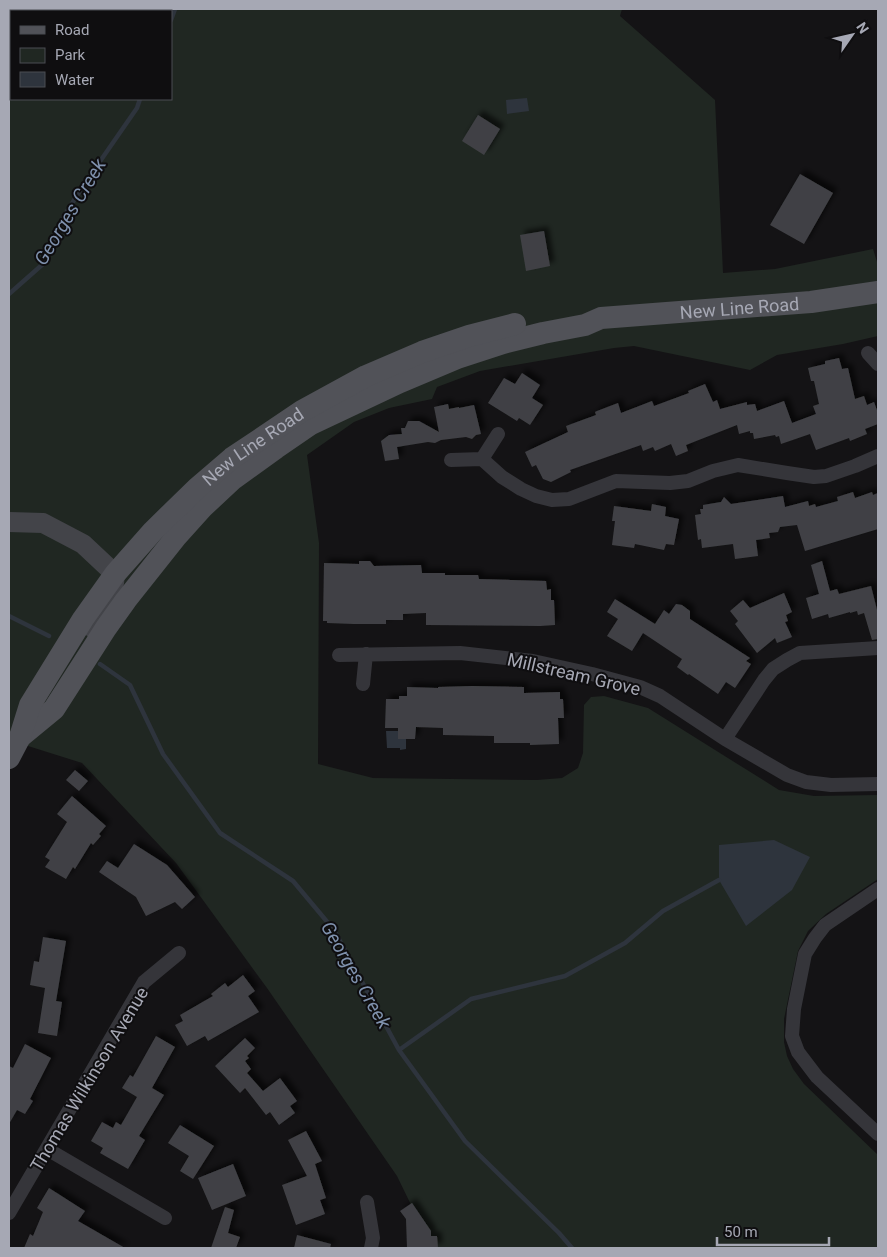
<svg xmlns="http://www.w3.org/2000/svg" width="887" height="1257" viewBox="0 0 887 1257" font-family="Roboto,sans-serif">
	<style>
		.green { fill: #202722 }
		.water { fill: #2e343d }
		.lines { fill: none; stroke-linecap: round; stroke-linejoin: round }
		.stream { stroke: #2e343d; stroke-width: 4.5 }
		.building { fill: #404145; filter: url(#shadow) }
		.street { stroke: #35353a; stroke-width: 14 }
		.secondary { stroke: #434449; stroke-width: 20 }
		.primary { stroke: #515258; stroke-width: 22 }
		.labels { text-anchor: middle; dominant-baseline: central; stroke-width: 4; stroke-linejoin: round; paint-order: stroke }
		.street-label { font-size: 18px; fill: #a6a8b4; stroke: #0f0e10 }
		.water-label { font-size: 19px; font-style: italic; fill: #7f91ad; stroke: #0f0e10 }
	</style>
	<defs>
		<filter id="shadow"><feDropShadow dx="4.5" dy="-4.5" stdDeviation="2.5" flood-color="#0009"/></filter>
	</defs>
	<rect width="100%" height="100%" fill="#141315"/>
	<path class="green" d="M 49,9 L 622,9 L 620,16 L 715,100 L 723,273 L 775,269 L 873,249 L 878,265 L 878,336 L 843,344 L 777,355 L 750,370 L 634,346 L 614,348 L 480,371 L 437,387 L 432,399 L 389,408 L 354,422 L 307,455 L 319,543 L 318,764 L 373,778 L 537,780 L 562,778 L 578,768 L 583,753 L 584,705 L 591,697 L 604,696 L 648,708 L 779,790 L 814,796 L 878,795 L 878,879 L 826,914 L 808,931 L 798,951 L 784,1019 L 784,1042 L 787,1056 L 793,1069 L 804,1084 L 878,1155 L 878,1248 L 432,1248 L 397,1176 L 267,988 L 176,863 L 82,763 L 9,740 L 9,53 L 11,50 L 11,99 L 171,99 L 171,11 L 46,11 Z"/>
	<path class="water" d="M 527,98 L 529,111 L 507,114 L 506,100 Z
		M 386,731 L 406,731 L 406,749 L 400,750 L 400,748 L 387,748 Z
		M 774,840 L 810,857 L 792,890 L 746,926 L 719,880 L 719,845 Z"/>
	<g class="lines">
		<path class="stream" d="M 171,20 L 175,9
			M 9,294 L 43,264 L 64,216 L 85,183 L 137,108 L 140,99
			M 9,616 L 49,636
			M 100,664 L 130,685 L 163,754 L 220,833 L 293,881 L 334,930 L 399,1050 L 465,1141 L 559,1233 L 572,1248
			M 399,1050 L 471,999 L 565,976 L 625,943 L 663,911 L 719,880"/>
	</g>
	<path class="building" d="M 478,115 L 500,129 L 484,155 L 462,141 Z
		M 800,174 L 833,193 L 804,244 L 770,225 Z
		M 544,231 L 550,266 L 526,271 L 520,235 Z
		M 839,358 L 842,369 L 848,368 L 855,399 L 864,396 L 867,405 L 874,402 L 878,413 L 878,424 L 865,429 L 867,434 L 850,441 L 849,438 L 816,450 L 810,434 L 781,444 L 779,436 L 776,437 L 775,435 L 754,439 L 753,433 L 750,433 L 750,431 L 739,434 L 737,425 L 686,445 L 688,451 L 676,456 L 671,444 L 655,451 L 653,447 L 643,451 L 641,445 L 570,470 L 571,472 L 551,482 L 543,479 L 536,465 L 532,467 L 525,452 L 568,432 L 566,426 L 596,415 L 595,412 L 597,411 L 618,403 L 621,413 L 652,401 L 654,406 L 689,393 L 688,391 L 705,384 L 713,402 L 717,400 L 720,409 L 747,402 L 747,405 L 755,404 L 757,411 L 784,401 L 792,423 L 816,414 L 813,406 L 819,404 L 814,381 L 811,381 L 808,368 L 825,364 L 825,361 Z
		M 522,373 L 540,385 L 532,398 L 543,405 L 530,425 L 519,418 L 517,421 L 488,403 L 504,378 L 515,384 Z
		M 448,404 L 449,409 L 459,407 L 459,408 L 474,405 L 481,434 L 476,435 L 472,439 L 466,437 L 441,440 L 435,443 L 428,442 L 397,447 L 399,459 L 385,461 L 381,441 L 389,435 L 402,434 L 401,428 L 405,428 L 408,421 L 419,421 L 439,432 L 434,407 Z
		M 853,492 L 855,498 L 872,492 L 873,495 L 878,493 L 878,529 L 805,551 L 797,525 L 780,527 L 778,532 L 769,533 L 770,538 L 756,540 L 758,556 L 735,559 L 733,544 L 702,548 L 701,539 L 698,540 L 695,515 L 701,514 L 700,509 L 703,509 L 703,505 L 721,502 L 724,497 L 731,504 L 783,496 L 785,507 L 808,501 L 809,506 L 815,504 L 816,507 L 838,501 L 837,497 Z
		M 652,504 L 666,507 L 665,516 L 679,519 L 674,545 L 666,544 L 664,550 L 635,544 L 634,548 L 612,545 L 615,521 L 612,521 L 614,506 L 651,511 Z
		M 359,561 L 370,561 L 374,566 L 421,565 L 422,573 L 445,573 L 445,575 L 478,575 L 479,579 L 546,581 L 547,590 L 551,589 L 551,600 L 554,600 L 555,625 L 540,626 L 426,625 L 426,613 L 403,614 L 403,620 L 386,620 L 386,624 L 354,624 L 327,623 L 327,621 L 323,621 L 324,563 L 359,564 Z
		M 822,561 L 830,591 L 837,589 L 839,594 L 871,586 L 878,614 L 878,639 L 872,640 L 864,613 L 858,615 L 857,611 L 850,613 L 850,612 L 829,618 L 828,614 L 812,619 L 806,598 L 819,594 L 811,565 Z
		M 784,593 L 792,612 L 786,615 L 788,621 L 785,622 L 792,637 L 777,643 L 775,638 L 757,653 L 735,624 L 738,621 L 730,611 L 743,600 L 750,608 Z
		M 615,599 L 655,624 L 664,610 L 669,614 L 676,604 L 682,605 L 690,611 L 690,619 L 750,658 L 746,661 L 751,664 L 735,688 L 726,682 L 718,694 L 689,674 L 688,675 L 677,667 L 682,659 L 643,633 L 632,651 L 607,636 L 618,619 L 607,612 Z
		M 472,686 L 524,687 L 524,693 L 560,692 L 560,699 L 563,699 L 564,718 L 558,718 L 559,744 L 530,745 L 530,743 L 494,743 L 494,736 L 443,735 L 443,728 L 416,727 L 415,739 L 398,739 L 398,728 L 385,728 L 386,699 L 399,699 L 399,696 L 407,696 L 407,687 L 438,688 L 438,687 Z
		M 75,770 L 88,781 L 79,791 L 66,780 Z
		M 72,796 L 106,826 L 99,834 L 101,836 L 93,845 L 91,843 L 75,869 L 73,867 L 66,879 L 45,867 L 50,860 L 45,857 L 67,822 L 57,814 Z
		M 134,844 L 167,865 L 195,897 L 182,909 L 175,902 L 146,916 L 136,897 L 99,872 L 107,861 L 118,868 Z
		M 43,937 L 66,941 L 56,1001 L 62,1002 L 57,1036 L 38,1033 L 45,988 L 30,985 L 34,961 L 39,962 Z
		M 243,975 L 255,991 L 248,996 L 259,1012 L 208,1041 L 205,1036 L 187,1046 L 175,1025 L 183,1021 L 180,1015 L 213,996 L 211,994 L 225,983 L 228,987 Z
		M 156,1036 L 175,1047 L 152,1088 L 164,1095 L 139,1136 L 145,1140 L 128,1169 L 100,1153 L 103,1148 L 91,1141 L 102,1122 L 113,1128 L 116,1122 L 121,1125 L 137,1097 L 122,1088 L 130,1075 L 133,1077 Z
		M 245,1038 L 255,1048 L 247,1056 L 249,1058 L 245,1061 L 251,1069 L 247,1073 L 263,1091 L 280,1078 L 297,1101 L 290,1106 L 295,1113 L 279,1125 L 270,1112 L 266,1115 L 245,1088 L 240,1093 L 215,1066 Z
		M 25,1044 L 51,1058 L 30,1099 L 33,1101 L 25,1114 L 17,1110 L 9,1124 L 9,1066 L 13,1068 Z
		M 180,1125 L 214,1146 L 193,1179 L 180,1171 L 189,1156 L 168,1143 Z
		M 306,1131 L 322,1161 L 315,1164 L 326,1198 L 320,1200 L 325,1214 L 296,1225 L 282,1185 L 307,1176 L 288,1140 Z
		M 233,1164 L 246,1196 L 212,1210 L 198,1178 Z
		M 49,1188 L 85,1211 L 78,1221 L 125,1248 L 24,1248 L 30,1234 L 33,1236 L 43,1212 L 37,1208 Z
		M 412,1203 L 431,1231 L 431,1236 L 437,1236 L 438,1248 L 407,1248 L 406,1219 L 400,1211 Z
		M 225,1207 L 234,1210 L 228,1233 L 240,1237 L 236,1248 L 211,1248 Z
		M 297,1235 L 331,1244 L 330,1248 L 294,1248 Z"/>
	<g class="lines">
		<path class="street" d="M 868,353 L 878,364
			M 482,459 L 498,434
			M 451,460 L 482,459 L 502,477 L 521,489 L 536,496 L 552,500 L 569,499 L 616,481 L 670,483 L 688,481 L 713,471 L 738,465 L 787,473 L 814,477 L 826,476 L 855,466 L 878,456
			M 339,655 L 460,653 L 533,661 L 592,674 L 640,687 L 660,696 L 725,739 L 787,775 L 806,782 L 831,785 L 878,784
			M 363,684 L 366,654
			M 725,739 L 764,680 L 773,669 L 787,660 L 800,653 L 878,648
			M 878,889 L 825,925 L 815,938 L 805,954 L 794,1009 L 792,1036 L 798,1052 L 817,1077 L 878,1134
			M 47,1149 L 165,1218
			M 367,1202 L 373,1238 L 371,1248
			M 9,1213 L 144,982 L 179,953"/>
		<path class="secondary" d="M 9,522 L 43,523 L 83,544 L 115,574
			M 94,629 C 107,607 113,599 115,574"/>
		<g class="primary">
			<path id="s1" d="M 20,737 L 54,709 L 106,628 L 126,600 L 176,537 L 203,507 L 233,479 L 276,448 L 311,424 L 400,382 L 457,358 L 503,343 L 543,333 L 585,325 L 601,318 L 811,302 L 878,292"/>
			<path id="s2" d="M 9,758 L 20,737 L 30,705 L 83,619 L 115,574 L 153,531 L 197,488 L 232,458 L 302,411 L 366,376 L 422,352 L 469,336 L 515,324"/>
		</g>
	</g>
	<g class="labels">
		<g class="street-label">
			<text stroke="none"><textPath href="#s1" startOffset="881">New Line Road</textPath></text>
			<text stroke="none"><textPath href="#s2" startOffset="402">New Line Road</textPath></text>
			<text transform="translate(574 674) rotate(13)">Millstream Grove</text>
			<text transform="translate(89 1079) rotate(-59)">Thomas Wilkinson Avenue</text>
		</g>
		<g class="water-label">
			<text transform="translate(70 212) rotate(-59)">Georges Creek</text>
			<text transform="translate(356 975) rotate(60)">Georges Creek</text>
		</g>
	</g>
	<rect width="887" height="1257" fill="none" stroke="#a6a8b4" stroke-width="20"/>
	<rect x="10" y="10" width="162" height="90" fill="#0f0e10" stroke="#4b4c52"/>
	<rect x="20" y="26" width="25" height="8" fill="#515258" stroke="#4b4c52"/>
	<text x="55" y="35" font-size="15" fill="#a6a8b4">Road</text>
	<rect x="20" y="48" width="25" height="15" fill="#202722" stroke="#4b4c52"/>
	<text x="55" y="60" font-size="15" fill="#a6a8b4">Park</text>
	<rect x="20" y="72" width="25" height="15" fill="#2e343d" stroke="#4b4c52"/>
	<text x="55" y="85" font-size="15" fill="#a6a8b4">Water</text>
	<g transform="translate(852 35) rotate(56)" stroke="#0f0e10" stroke-width="4" paint-order="stroke">
	<path d="M0-4L9 19L0 12L-9 19Z" fill="#a6a8b4"/>
	<text y="-8" font-size="14" font-weight="bold" text-anchor="middle" fill="#a6a8b4">N</text>
	</g>
	<path d="M717 1237v8h112v-8" fill="none" stroke="#a6a8b4" stroke-width="2.5"/>
	<text x="724" y="1237" font-size="15" fill="#a6a8b4" stroke="#0f0e10" stroke-width="4" paint-order="stroke">50 m</text>
</svg>
